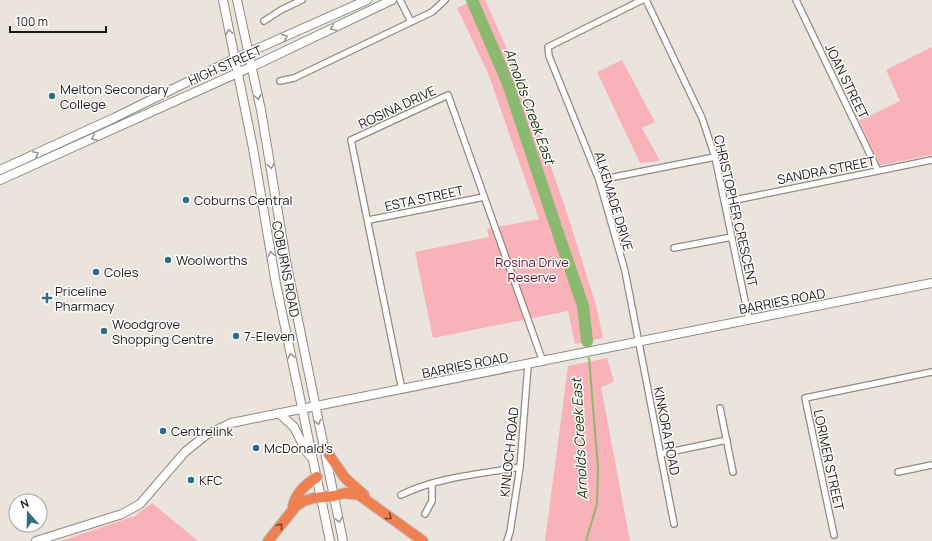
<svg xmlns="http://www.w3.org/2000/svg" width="932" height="541" viewBox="0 0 932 541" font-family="Manrope,sans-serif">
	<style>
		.green { fill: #f8b2b8 }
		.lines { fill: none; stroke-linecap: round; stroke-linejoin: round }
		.stream { stroke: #8ab96f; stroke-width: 2 }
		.river { stroke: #8ab96f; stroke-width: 12 }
		.street-casing { stroke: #908a83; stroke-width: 8 }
		.secondary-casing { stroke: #908a83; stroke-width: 10 }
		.highway-casing { stroke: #c4c3c3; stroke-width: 12 }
		.street { stroke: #fff; stroke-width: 5.5 }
		.secondary { stroke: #fff; stroke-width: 8 }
		.highway { stroke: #ee8052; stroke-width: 10 }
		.oneway { stroke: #999897 }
		.oneway2 { stroke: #7a4732 }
		.poi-dot { fill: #306c83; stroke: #fff; stroke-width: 1.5 }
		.labels { text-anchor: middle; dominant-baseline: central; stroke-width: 3; stroke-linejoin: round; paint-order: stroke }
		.street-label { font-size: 13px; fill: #1c1917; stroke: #fff }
		.poi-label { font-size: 13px; fill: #1c1917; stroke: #fff; text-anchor: start }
		.park-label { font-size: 13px; fill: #621024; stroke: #fff }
		.water-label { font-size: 14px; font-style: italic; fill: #143200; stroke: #fff }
	</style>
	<rect width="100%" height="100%" fill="#eae4dc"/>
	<path class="green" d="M 474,0 L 485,0 L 519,76 L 567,213 L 596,305 L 603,338 L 575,344 L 568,311 L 433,338 L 415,252 L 489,237 L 487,229 L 539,219 L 488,73 L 457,8 Z
		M 932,47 L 932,155 L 880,165 L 859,121 L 900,101 L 886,70 Z
		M 622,60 L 655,122 L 642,128 L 660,161 L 640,163 L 597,72 Z
		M 607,358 L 614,382 L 601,387 L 630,541 L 545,541 L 568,366 Z
		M 152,503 L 198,541 L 61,541 L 135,516 Z"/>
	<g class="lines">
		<path class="stream" d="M 587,341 L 588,346
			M 586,541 L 597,504 L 598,468 L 589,358"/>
		<path class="river" d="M 472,0 L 507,81 L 555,224
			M 557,230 L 583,306 L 587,341"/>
		<g class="street-casing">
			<path id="street" d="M 400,0 L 411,22
				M 642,0 L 548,47 L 549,56 L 599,180 L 625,271 L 674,524
				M 646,0 L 702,118 L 715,157 L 749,320
				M 796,0 L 878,171
				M 264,21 L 281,10 L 302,0
				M 280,81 L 294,78 L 432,12 L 445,0
				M 599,180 L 715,157
				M 725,202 L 932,160
				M 369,220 L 484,197
				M 674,248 L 732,237
				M 402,390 L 351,140 L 448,95 L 543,362
				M 720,408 L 733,472
				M 660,454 L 727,440
				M 898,472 L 932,465
				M 401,495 C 437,477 481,474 520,467
				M 425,514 L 432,501 L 432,483
				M 834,535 L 805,398 L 932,372
				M 507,541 L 510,532 L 520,467 L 528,365"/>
		</g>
		<g class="secondary-casing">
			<path id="secondary" d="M 223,0 L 253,148 L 276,284 L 330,541
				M 237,0 L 261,110 L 286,261 L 343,541
				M 0,170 L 114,118 L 234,59 L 367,0
				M 0,180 L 262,62 L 392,0
				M 279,413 L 294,427 L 306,451 L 313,459
				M 36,541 L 122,514 L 140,504 L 185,452 L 206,435 L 231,423 L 932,283"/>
		</g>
		<g class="highway-casing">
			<path id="highway" d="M 325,449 L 345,478 L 364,495
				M 293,508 C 294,495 306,484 317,477
				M 268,541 L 296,506 L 304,501 L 314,498 L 334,496 L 345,493 L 359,495 L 423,541"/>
		</g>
		<use href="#street" class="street"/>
		<use href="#secondary" class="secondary"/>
		<use href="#highway" class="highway"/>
	</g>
	<defs><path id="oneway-chevron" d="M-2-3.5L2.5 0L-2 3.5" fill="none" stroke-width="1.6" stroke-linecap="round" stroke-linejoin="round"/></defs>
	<g class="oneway">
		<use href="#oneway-chevron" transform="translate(333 28) rotate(155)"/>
		<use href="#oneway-chevron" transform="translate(229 32) rotate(-101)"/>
		<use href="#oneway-chevron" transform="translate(285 37) rotate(-24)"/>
		<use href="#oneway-chevron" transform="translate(258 97) rotate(78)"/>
		<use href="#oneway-chevron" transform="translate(94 138) rotate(155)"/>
		<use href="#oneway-chevron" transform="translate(36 154) rotate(-25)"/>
		<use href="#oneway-chevron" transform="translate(271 166) rotate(81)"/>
		<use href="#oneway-chevron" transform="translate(271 254) rotate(-101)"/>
		<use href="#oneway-chevron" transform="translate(291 356) rotate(-101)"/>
		<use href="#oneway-chevron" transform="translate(318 422) rotate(75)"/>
		<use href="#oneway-chevron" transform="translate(339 520) rotate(79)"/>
	</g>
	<g class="oneway2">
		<use href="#oneway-chevron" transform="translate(389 517) rotate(37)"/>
		<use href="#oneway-chevron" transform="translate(280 526) rotate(-52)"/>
	</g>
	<g class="poi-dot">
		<circle cx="52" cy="96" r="4"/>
		<circle cx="186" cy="200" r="4"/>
		<circle cx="168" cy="260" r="4"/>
		<circle cx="96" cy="272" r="4"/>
		<path d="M45 292h4v4h4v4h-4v4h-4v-4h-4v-4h4z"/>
		<circle cx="104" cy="331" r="4"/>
		<circle cx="236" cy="336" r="4"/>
		<circle cx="163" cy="431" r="4"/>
		<circle cx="256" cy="448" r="4"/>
		<circle cx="191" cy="480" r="4"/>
	</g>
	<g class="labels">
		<g class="street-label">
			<text transform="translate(225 65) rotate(-24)">HIGH STREET</text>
			<text transform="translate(847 81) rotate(64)">JOAN STREET</text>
			<text transform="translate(397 107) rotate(-25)">ROSINA DRIVE</text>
			<text transform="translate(826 170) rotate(-11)">SANDRA STREET</text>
			<text transform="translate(424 198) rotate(-12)">ESTA STREET</text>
			<text transform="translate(614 201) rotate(73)">ALKEMADE DRIVE</text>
			<text transform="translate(736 211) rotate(77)">CHRISTOPHER CRESCENT</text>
			<text transform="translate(286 269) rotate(79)">COBURNS ROAD</text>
			<text transform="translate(782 301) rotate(-11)">BARRIES ROAD</text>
			<text transform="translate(465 365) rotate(-11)">BARRIES ROAD</text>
			<text transform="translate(667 431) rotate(79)">KINKORA ROAD</text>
			<text transform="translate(509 452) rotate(-84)">KINLOCH ROAD</text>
			<text transform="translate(829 460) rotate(78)">LORIMER STREET</text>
		</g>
		<g class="poi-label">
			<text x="60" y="89">Melton Secondary<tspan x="60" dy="15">College</tspan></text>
			<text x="194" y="200">Coburns Central</text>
			<text x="176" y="260">Woolworths</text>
			<text x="104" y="272">Coles</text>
			<text x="55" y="291">Priceline<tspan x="55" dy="15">Pharmacy</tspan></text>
			<text x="112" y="324">Woodgrove<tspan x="112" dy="15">Shopping Centre</tspan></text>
			<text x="244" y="336">7-Eleven</text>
			<text x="171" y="431">Centrelink</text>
			<text x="264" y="448">McDonald's</text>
			<text x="199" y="480">KFC</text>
		</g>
		<g class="park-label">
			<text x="532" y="262">Rosina Drive<tspan x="532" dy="15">Reserve</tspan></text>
		</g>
		<g class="water-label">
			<text transform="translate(530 106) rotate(70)">Arnolds Creek East</text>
			<text transform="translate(579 439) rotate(-93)">Arnolds Creek East</text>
		</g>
	</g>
	<g transform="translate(28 513) rotate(340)"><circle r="19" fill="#ffffff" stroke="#a4a3a2"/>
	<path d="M0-3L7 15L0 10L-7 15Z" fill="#306c83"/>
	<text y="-6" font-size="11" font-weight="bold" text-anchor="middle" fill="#1c1917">N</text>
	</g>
	<path d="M10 26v6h96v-6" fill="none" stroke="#1c1917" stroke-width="2"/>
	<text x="16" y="26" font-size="12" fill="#1c1917" stroke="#ffffff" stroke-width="3" paint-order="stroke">100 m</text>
</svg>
